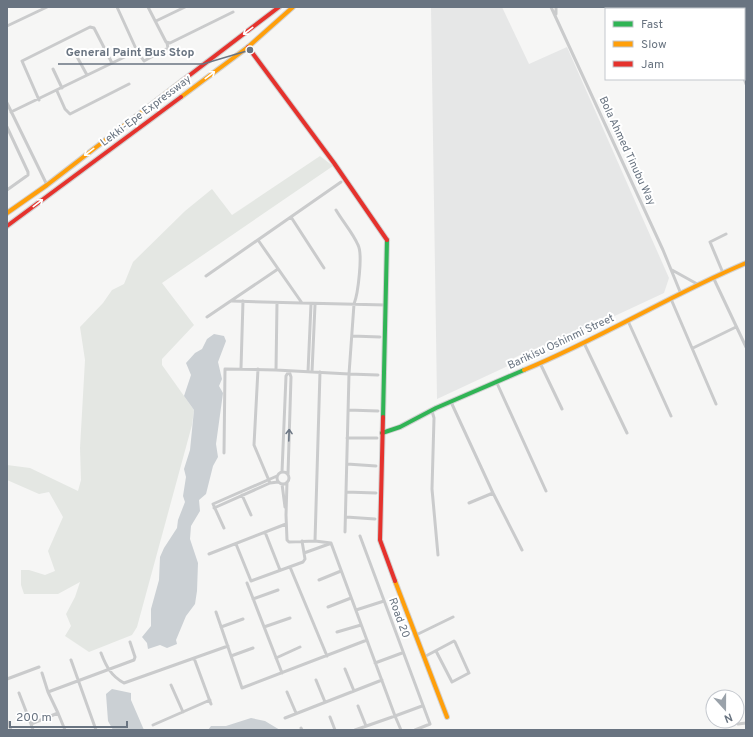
<svg xmlns="http://www.w3.org/2000/svg" width="753" height="737" viewBox="0 0 753 737" font-family="Overpass,sans-serif">
	<style>
		.built { fill: #e6e7e7 }
		.green { fill: #e4e7e3 }
		.water { fill: #cbd0d4 }
		.lines { fill: none; stroke-linecap: round; stroke-linejoin: round }
		.fast-casing { stroke: #d2d2d2; stroke-width: 6 }
		.slow-casing { stroke: #d2d2d2; stroke-width: 6 }
		.jam-casing { stroke: #d2d2d2; stroke-width: 6 }
		.street { stroke: #cacbcc; stroke-width: 3 }
		.fast { stroke: #30b455; stroke-width: 4 }
		.slow { stroke: #ff9f0a; stroke-width: 4 }
		.jam { stroke: #e5322d; stroke-width: 4 }
		.oneway { stroke: #fff }
		.oneway2 { stroke: #6e7885 }
		.labels { text-anchor: middle; dominant-baseline: central; stroke-width: 4; stroke-linejoin: round; paint-order: stroke }
		.street-label { font-size: 11px; fill: #697481; stroke: #fff }
		.leader { fill: none; stroke: #697481; stroke-width: 1.5 }
		.callout-dot { fill: #697481; stroke: #fff; stroke-width: 1.5 }
		.callout-label { font-size: 12px; text-anchor: middle; font-weight: bold; fill: #697481; stroke: #fff; stroke-width: 4; stroke-linejoin: round; paint-order: stroke }
	</style>
	<rect width="100%" height="100%" fill="#f6f6f5"/>
	<path class="built" d="M 431,7 L 502,7 L 529,64 L 567,47 L 669,278 L 664,293 L 606,320 L 600,318 L 591,323 L 589,328 L 526,357 L 520,355 L 512,359 L 510,365 L 437,399 Z"/>
	<path class="green" d="M 320,156 L 333,166 L 162,283 L 194,325 L 162,359 L 162,365 L 194,410 L 192,425 L 137,627 L 132,635 L 89,652 L 65,636 L 71,626 L 66,614 L 75,597 L 80,582 L 58,594 L 24,594 L 21,585 L 21,570 L 29,570 L 45,575 L 55,571 L 48,551 L 63,517 L 49,492 L 39,494 L 7,480 L 7,465 L 30,468 L 78,491 L 81,480 L 80,448 L 85,360 L 80,327 L 103,303 L 112,290 L 124,284 L 133,262 L 185,211 L 212,189 L 232,215 Z"/>
	<path class="water" d="M 214,334 L 224,336 L 226,341 L 218,362 L 222,379 L 219,386 L 223,393 L 216,444 L 218,457 L 213,466 L 206,494 L 199,500 L 200,511 L 191,526 L 190,539 L 198,563 L 197,591 L 195,604 L 186,616 L 176,640 L 177,644 L 167,648 L 160,645 L 148,649 L 147,643 L 142,637 L 151,626 L 151,609 L 159,580 L 160,557 L 164,548 L 177,528 L 178,520 L 185,502 L 183,496 L 186,477 L 184,469 L 190,450 L 194,410 L 184,396 L 191,375 L 186,363 L 195,353 L 202,349 L 207,339 Z
		M 112,689 L 131,693 L 131,700 L 144,730 L 113,730 L 108,721 L 106,694 Z
		M 251,718 L 265,721 L 280,730 L 208,730 L 211,726 L 226,726 Z"/>
	<g class="lines">
		<g class="fast-casing">
			<path id="fast" d="M 383,417 L 387,240
				M 382,433 L 400,427 L 436,408 L 524,370"/>
		</g>
		<g class="slow-casing">
			<path id="slow" d="M 181,97 L 248,47 L 293,7
				M 7,213 L 47,185 L 182,81
				M 524,370 C 600,339 670,295 746,263
				M 395,581 L 447,717"/>
		</g>
		<g class="jam-casing">
			<path id="jam" d="M 248,47 L 334,163 L 387,240
				M 182,81 L 279,7
				M 7,226 L 181,97
				M 383,417 L 380,540 L 395,581"/>
		</g>
		<path class="street" d="M 148,7 L 166,42 L 170,43 L 233,12
			M 551,7 L 663,250 L 681,294
			M 682,7 L 683,9
			M 716,7 L 717,9
			M 635,9 L 639,7
			M 556,14 L 556,7
			M 156,21 L 185,7
			M 7,26 L 47,7
			M 744,44 L 746,43
			M 137,51 L 144,61 L 168,48 L 167,43
			M 76,55 L 87,75
			M 53,69 L 62,88
			M 744,78 L 746,84
			M 57,91 L 65,109 L 70,114 L 129,84
			M 39,100 L 22,61 L 90,27 L 94,28 L 112,63
			M 7,103 L 47,185
			M 11,112 L 137,51 L 117,7
			M 7,127 L 28,172 L 28,175 L 7,190
			M 291,217 L 324,268
			M 258,240 L 302,303 L 386,305
			M 672,270 L 699,285
			M 723,273 L 710,242 L 726,234
			M 206,276 L 341,182
			M 713,277 L 746,347
			M 671,299 L 716,404
			M 232,301 L 302,303
			M 207,317 L 278,269
			M 628,321 L 671,416
			M 352,336 L 380,337
			M 584,343 L 627,433
			M 693,348 L 736,327
			M 540,363 L 562,409
			M 241,368 L 243,301
			M 258,369 L 254,445 L 270,483
			M 276,370 L 349,374 L 354,304 C 358,294 363,254 358,245 C 353,233 343,222 336,210
			M 308,372 L 311,304
			M 312,372 L 315,305
			M 320,372 L 315,541 L 331,543 L 395,716 L 422,706
			M 496,381 L 546,491
			M 451,402 L 493,493 L 522,550
			M 348,410 L 378,411
			M 432,411 L 434,418 L 432,489 L 438,555
			M 347,438 L 377,438
			M 224,453 L 225,369 L 276,370 L 277,303
			M 347,464 L 376,466
			M 282,472 L 286,376 L 289,371
			M277 478a6 6 0 1 1 12 0a6 6 0 1 1-12 0Z
			M 288,474 L 291,377 L 289,371
			M 287,482 L 286,515 L 287,540 L 289,542 L 315,541
			M 282,484 L 285,507
			M 346,492 L 376,493
			M 242,495 L 251,515
			M 469,503 L 493,493
			M 214,508 L 270,483 L 278,482
			M 346,517 L 375,519
			M 224,528 L 213,504 L 277,476
			M 265,532 L 280,570
			M 345,532 L 349,374 L 378,375
			M 360,536 L 430,724 L 415,730
			M 236,544 L 251,581 L 303,562 L 305,559 L 302,541
			M 304,553 L 329,544
			M 209,554 L 286,524
			M 290,567 L 327,656
			M 319,580 L 341,571
			M 247,583 L 282,673
			M 253,599 L 278,590
			M 328,607 L 351,598
			M 356,610 L 384,601
			M 216,612 L 242,688 L 367,640
			M 221,627 L 243,619
			M 264,627 L 290,618
			M 337,632 L 361,625
			M 416,635 L 453,617
			M 101,653 C 106,666 111,676 124,683 L 228,646
			M 231,656 L 253,648
			M 424,657 L 454,641 L 455,642 L 469,673 L 452,682 L 436,651
			M 194,658 L 211,704
			M 276,658 L 300,647
			M 71,660 L 96,730
			M 375,663 L 402,653
			M 345,669 L 354,691
			M 42,673 L 48,692
			M 7,679 L 39,667
			M 316,680 L 325,702
			M 171,685 L 183,712
			M 287,692 L 296,713
			M 19,693 L 31,724 L 58,713 L 48,692 L 134,660 L 135,657 L 130,642
			M 358,706 L 366,726
			M 58,713 L 65,730
			M 330,717 L 335,730
			M 285,718 L 382,680
			M 7,721 L 11,730
			M 31,724 L 33,730
			M 738,724 L 746,723
			M 153,725 L 210,700
			M 301,728 L 302,730
			M 355,730 L 395,716 L 401,730"/>
		<use href="#fast" class="fast"/>
		<use href="#slow" class="slow"/>
		<use href="#jam" class="jam"/>
	</g>
	<defs><path id="oneway-shaft" d="M-6 0H5M1.5-3L5.5 0L1.5 3" fill="none" stroke-width="1.6" stroke-linecap="round" stroke-linejoin="round"/></defs>
	<g class="oneway">
		<use href="#oneway-shaft" transform="translate(248 31) rotate(143)"/>
		<use href="#oneway-shaft" transform="translate(210 75) rotate(-37)"/>
		<use href="#oneway-shaft" transform="translate(89 152) rotate(143)"/>
		<use href="#oneway-shaft" transform="translate(38 203) rotate(-37)"/>
	</g>
	<use class="oneway2" href="#oneway-shaft" transform="translate(289 435) rotate(-88)"/>
	<g class="labels">
		<g class="street-label">
			<text transform="translate(146 111) rotate(-37)">Lekki-Epe Expressway</text>
			<text transform="translate(627 151) rotate(65)">Bola Ahmed Tinubu Way</text>
			<text transform="translate(561 342) rotate(-25)">Barikisu Oshinmi Street</text>
			<text transform="translate(399 618) rotate(70)">Road 20</text>
		</g>
	</g>
	<path class="leader" d="M250 50L203 64H58"/>
	<circle class="callout-dot" cx="250" cy="50" r="4"/>
	<g class="callout-label">
		<text x="130" y="56">General Paint Bus Stop</text>
	</g>
	<rect width="753" height="737" fill="none" stroke="#697481" stroke-width="16"/>
	<rect x="605" y="8" width="140" height="72" fill="#ffffff" stroke="#c3c7cd"/>
	<rect x="613" y="21" width="20" height="6" fill="#30b455" stroke="#c3c7cd"/>
	<text x="641" y="28" font-size="12" fill="#697481">Fast</text>
	<rect x="613" y="41" width="20" height="6" fill="#ff9f0a" stroke="#c3c7cd"/>
	<text x="641" y="48" font-size="12" fill="#697481">Slow</text>
	<rect x="613" y="61" width="20" height="6" fill="#e5322d" stroke="#c3c7cd"/>
	<text x="641" y="68" font-size="12" fill="#697481">Jam</text>
	<g transform="translate(725 709) rotate(159)"><circle r="19" fill="#ffffff" stroke="#c3c7cd"/>
	<path d="M0-3L7 15L0 10L-7 15Z" fill="#9aa2aa"/>
	<text y="-6" font-size="11" font-weight="bold" text-anchor="middle" fill="#697481">N</text>
	</g>
	<path d="M10 721v6h117v-6" fill="none" stroke="#697481" stroke-width="2"/>
	<text x="16" y="721" font-size="12" fill="#697481" stroke="#ffffff" stroke-width="3" paint-order="stroke">200 m</text>
</svg>
